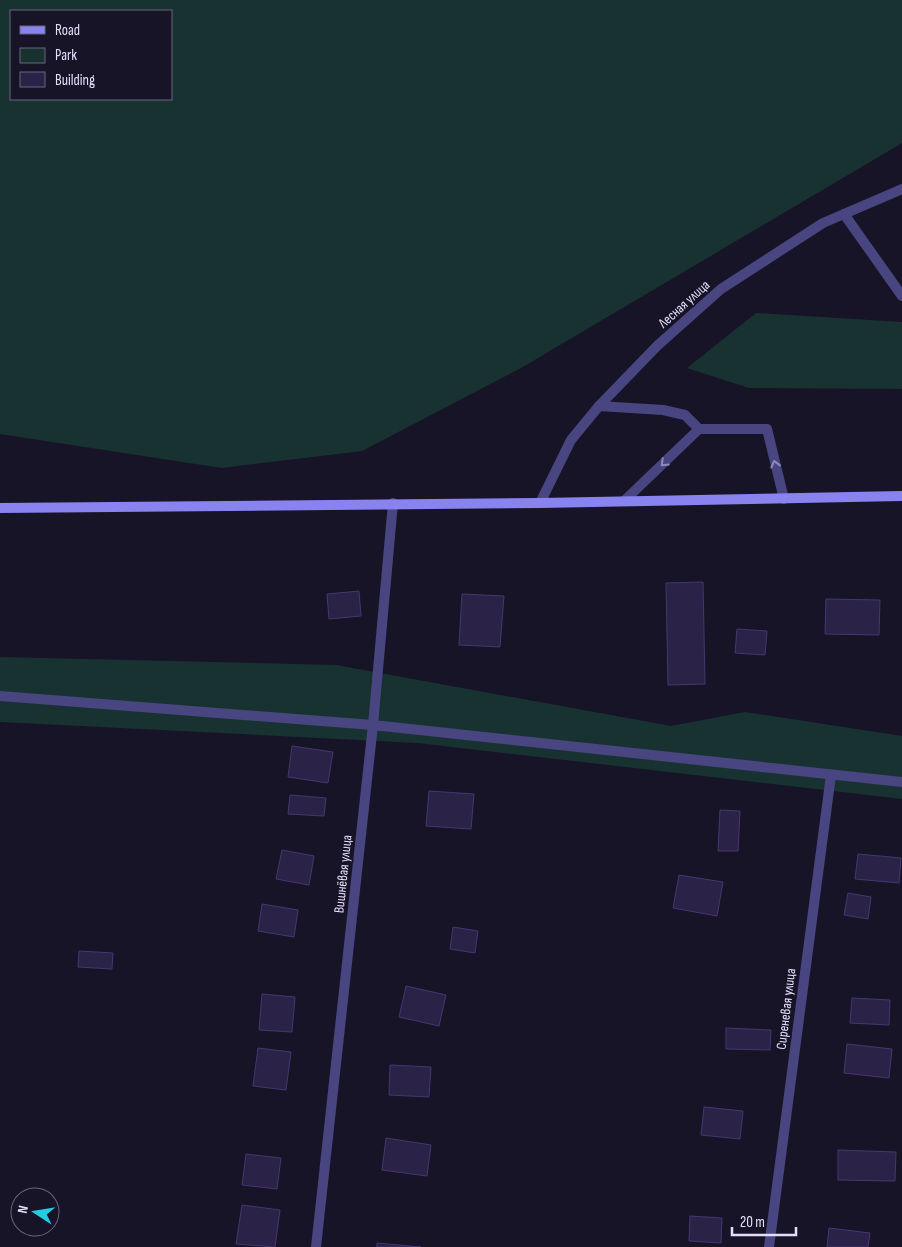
<svg xmlns="http://www.w3.org/2000/svg" width="902" height="1247" viewBox="0 0 902 1247" font-family="'Sofia Sans Condensed',sans-serif">
	<style>
		.green { fill: #183231; fill-rule: evenodd }
		.building { fill: #2b2247; stroke: #443770 }
		.lines { fill: none; stroke-linecap: round; stroke-linejoin: round }
		.lane { stroke: #494581; stroke-width: 10 }
		.street { stroke: #494581; stroke-width: 10 }
		.secondary { stroke: #8883ef; stroke-width: 10 }
		.oneway { stroke: #8e8ab8 }
		.labels { text-anchor: middle; dominant-baseline: central; stroke-width: 4; stroke-linejoin: round; paint-order: stroke }
		.street-label { font-size: 14px; fill: #e3dffb; stroke: #181428 }
	</style>
	<rect width="100%" height="100%" fill="#181428"/>
	<path class="green" d="M 0,0 L 902,0 L 902,143 L 521,368 L 362,451 L 222,468 L 0,434 ZM 11,11 L 171,11 L 171,99 L 11,99 Z
		M 756,313 L 902,322 L 902,389 L 749,388 L 687,368 Z
		M 0,657 L 336,665 L 671,726 L 745,712 L 902,736 L 902,799 L 418,743 L 0,722 Z"/>
	<path class="building" d="M 703,582 L 705,684 L 668,685 L 666,583 Z
		M 359,591 L 361,616 L 329,619 L 327,594 Z
		M 462,594 L 504,596 L 500,647 L 459,645 Z
		M 826,599 L 880,600 L 879,635 L 825,634 Z
		M 737,629 L 767,631 L 765,655 L 735,653 Z
		M 292,746 L 333,752 L 328,783 L 288,777 Z
		M 429,791 L 474,794 L 471,829 L 426,826 Z
		M 290,795 L 326,798 L 324,816 L 288,814 Z
		M 720,810 L 740,811 L 738,851 L 718,851 Z
		M 282,850 L 314,856 L 309,885 L 276,879 Z
		M 858,854 L 901,858 L 899,883 L 855,879 Z
		M 679,875 L 723,882 L 717,916 L 673,908 Z
		M 848,893 L 871,897 L 868,919 L 844,915 Z
		M 262,904 L 298,910 L 294,937 L 258,931 Z
		M 453,927 L 478,931 L 475,953 L 450,949 Z
		M 79,951 L 113,953 L 112,969 L 78,967 Z
		M 406,986 L 446,995 L 439,1026 L 399,1017 Z
		M 262,994 L 295,997 L 292,1032 L 259,1030 Z
		M 852,998 L 890,1000 L 889,1025 L 850,1023 Z
		M 726,1028 L 771,1030 L 770,1050 L 726,1049 Z
		M 847,1044 L 892,1049 L 889,1078 L 844,1073 Z
		M 258,1048 L 291,1052 L 286,1090 L 253,1086 Z
		M 390,1065 L 431,1067 L 429,1097 L 389,1095 Z
		M 704,1107 L 743,1111 L 740,1139 L 701,1135 Z
		M 386,1138 L 431,1145 L 427,1176 L 382,1170 Z
		M 838,1150 L 896,1152 L 895,1181 L 838,1180 Z
		M 246,1154 L 281,1158 L 277,1189 L 242,1185 Z
		M 242,1205 L 280,1210 L 275,1247 L 236,1244 Z
		M 690,1216 L 722,1218 L 721,1243 L 689,1241 Z
		M 829,1228 L 870,1233 L 868,1247 L 827,1247 Z
		M 377,1243 L 421,1247 L 377,1247 Z"/>
	<g class="lines">
		<path class="lane" d="M 844,214 L 902,296
			M 599,406 L 663,410 L 685,415 L 699,429
			M 624,501 L 699,429 L 767,429 L 784,499"/>
		<path class="street" d="M 540,503 L 571,440 L 599,406 L 657,346 L 721,289 L 823,223 L 902,189
			M 0,696 L 373,725 L 902,782
			M 316,1247 L 373,725 L 393,503
			M 769,1247 L 831,775"/>
		<path class="secondary" d="M 0,508 L 540,503 L 902,496"/>
	</g>
	<defs><path id="oneway-chevron" d="M-2-3.5L2.5 0L-2 3.5" fill="none" stroke-width="1.6" stroke-linecap="round" stroke-linejoin="round" transform="scale(1.25)"/></defs>
	<g class="oneway">
		<use href="#oneway-chevron" transform="translate(664 463) rotate(136)"/>
		<use href="#oneway-chevron" transform="translate(775 464) rotate(-104)"/>
	</g>
	<g class="labels">
		<g class="street-label">
			<text transform="translate(684 304) rotate(-42)">Лесная улица</text>
			<text transform="translate(343 874) rotate(-84)">Вишнёвая улица</text>
			<text transform="translate(786 1009) rotate(-83)">Сиреневая улица</text>
		</g>
	</g>
	<rect x="10" y="10" width="162" height="90" fill="#181428" stroke="#69657c"/>
	<rect x="20" y="26" width="25" height="8" fill="#8883ef" stroke="#69657c"/>
	<text x="55" y="35" font-size="15" fill="#e3dffb">Road</text>
	<rect x="20" y="48" width="25" height="15" fill="#183231" stroke="#69657c"/>
	<text x="55" y="60" font-size="15" fill="#e3dffb">Park</text>
	<rect x="20" y="72" width="25" height="15" fill="#2b2247" stroke="#69657c"/>
	<text x="55" y="85" font-size="15" fill="#e3dffb">Building</text>
	<g transform="translate(35 1212) rotate(282)"><circle r="24" fill="#181428" stroke="#69657c"/>
	<path d="M0-4L9 19L0 12L-9 19Z" fill="#24cbe3"/>
	<text y="-8" font-size="14" font-weight="bold" text-anchor="middle" fill="#e3dffb">N</text>
	</g>
	<path d="M732 1227v8h64v-8" fill="none" stroke="#e3dffb" stroke-width="2.5"/>
	<text x="740" y="1227" font-size="15" fill="#e3dffb" stroke="#181428" stroke-width="4" paint-order="stroke">20 m</text>
</svg>
